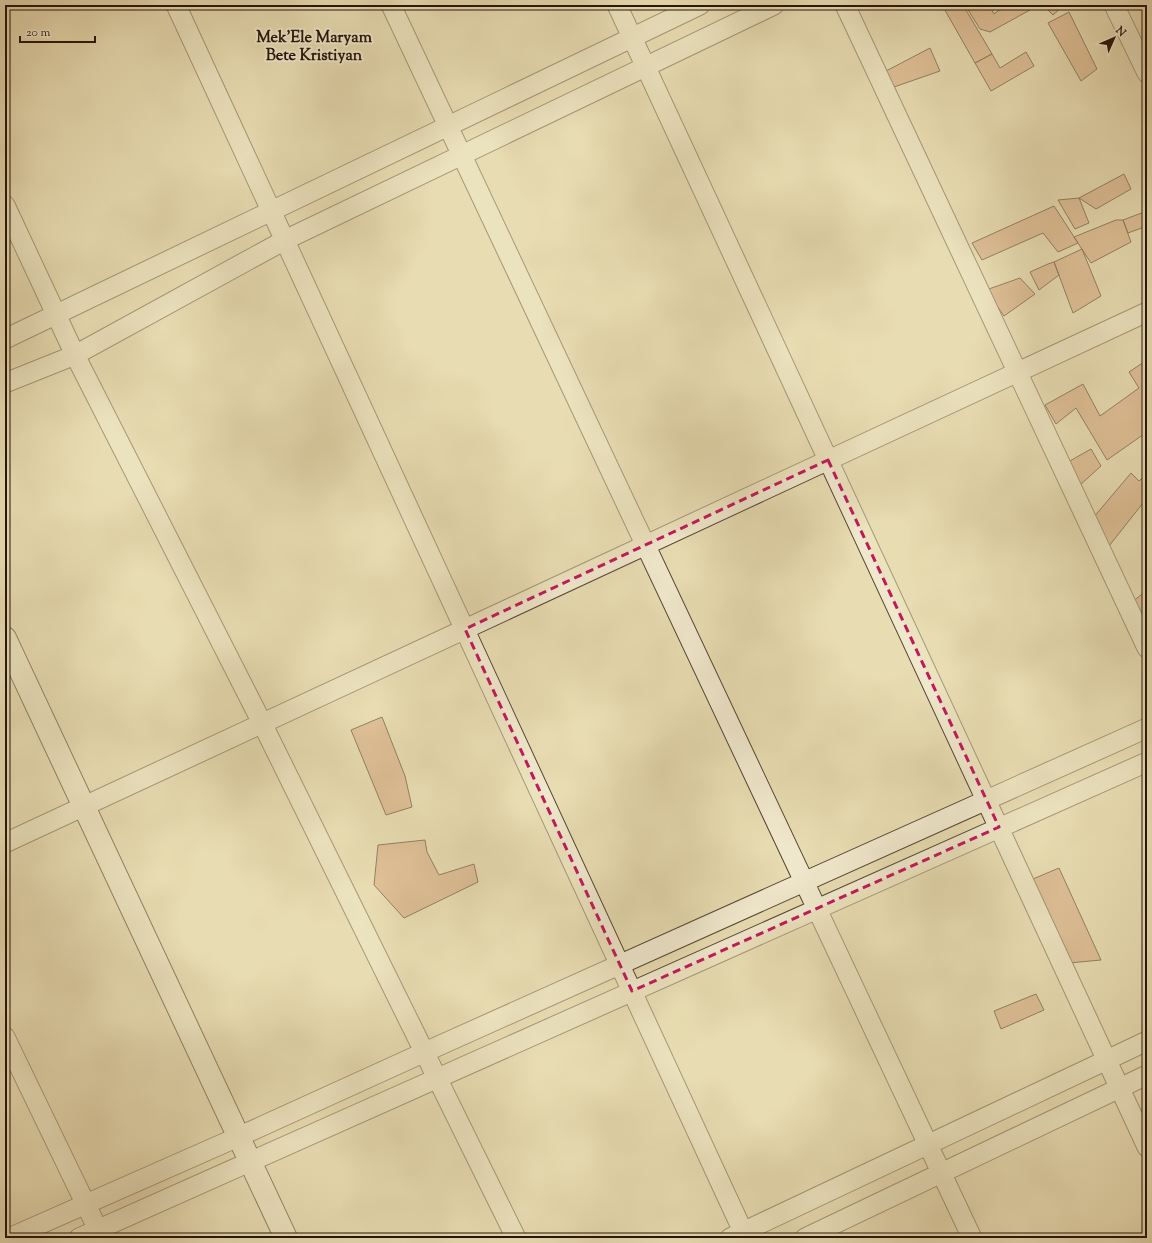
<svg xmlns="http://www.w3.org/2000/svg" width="1152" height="1243" viewBox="0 0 1152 1243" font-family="'Sorts Mill Goudy',serif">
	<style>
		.building { fill: #d69e76; stroke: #261407 }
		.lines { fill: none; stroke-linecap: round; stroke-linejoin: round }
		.street-casing { stroke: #564632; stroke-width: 21 }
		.secondary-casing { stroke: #261407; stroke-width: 24 }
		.street { stroke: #f0e8cd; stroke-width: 19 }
		.secondary { stroke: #f0e8cd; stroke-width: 22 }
		.marked { fill: none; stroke: #c2185b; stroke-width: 3; stroke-dasharray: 8 5; stroke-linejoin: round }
		.labels { text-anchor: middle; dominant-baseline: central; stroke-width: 4; stroke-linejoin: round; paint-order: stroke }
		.neighbourhood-label { font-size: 16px; font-weight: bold; fill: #261407; stroke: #f0e8cd }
	</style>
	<rect width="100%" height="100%" fill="#e8dcb2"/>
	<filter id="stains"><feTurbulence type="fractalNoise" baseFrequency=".005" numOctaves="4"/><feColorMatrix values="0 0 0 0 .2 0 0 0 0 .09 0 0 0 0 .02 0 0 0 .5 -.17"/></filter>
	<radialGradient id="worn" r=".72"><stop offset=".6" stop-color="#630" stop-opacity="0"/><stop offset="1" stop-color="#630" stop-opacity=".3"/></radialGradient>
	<path class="building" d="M 942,5 L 963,5 L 992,54 L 975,63 Z
		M 965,5 L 989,5 L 994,14 L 1006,5 L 1039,5 L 990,32 L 980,29 Z
		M 1043,5 L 1064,5 L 1053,15 Z
		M 1069,12 L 1097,69 L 1081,81 L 1048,23 Z
		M 930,48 L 940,71 L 894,87 L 886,71 Z
		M 1026,52 L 1034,66 L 991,91 L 975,63 L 992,54 L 1000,68 Z
		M 1124,174 L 1131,189 L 1096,209 L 1079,198 Z
		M 1079,198 L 1089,223 L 1075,229 L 1058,200 Z
		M 1054,206 L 1078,243 L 1058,252 L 1043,233 L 982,260 L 972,243 Z
		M 1147,211 L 1147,226 L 1128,233 L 1123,220 Z
		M 1116,220 L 1123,220 L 1131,242 L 1091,263 L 1074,237 Z
		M 1082,249 L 1101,296 L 1073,313 L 1054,262 Z
		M 1054,262 L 1059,275 L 1039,290 L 1030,272 L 1048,264 Z
		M 1020,278 L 1035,294 L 1004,316 L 986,290 Z
		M 1144,362 L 1147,367 L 1147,432 L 1107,460 L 1076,408 L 1056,424 L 1045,405 L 1083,384 L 1100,416 L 1139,388 L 1129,372 Z
		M 1091,449 L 1101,466 L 1079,486 L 1068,462 Z
		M 1131,473 L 1139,481 L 1147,474 L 1147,498 L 1109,546 L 1093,518 Z
		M 1147,590 L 1147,639 L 1131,603 Z
		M 382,717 L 405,776 L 412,807 L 386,815 L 351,730 Z
		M 425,840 L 427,852 L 439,875 L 474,864 L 478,882 L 404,918 L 374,885 L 378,845 Z
		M 1059,868 L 1101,960 L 1069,963 L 1033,879 Z
		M 1036,994 L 1044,1010 L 1001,1029 L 994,1011 Z"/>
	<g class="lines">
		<g class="street-casing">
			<path id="street" d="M 176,5 L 746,1238
				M 391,5 L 972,1238
				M 617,5 L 1147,1147
				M 845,5 L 1147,648
				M 1114,5 L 1147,73
				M 5,205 L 75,355 L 262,723 L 516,1238
				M 5,339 L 700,5
				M 5,383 L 75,355 L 285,240 L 774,5
				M 5,843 L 1147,312
				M 5,1037 L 102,1238
				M 9,1238 L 238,1137 L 425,1052 L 1147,728
				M 79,1238 L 1147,762
				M 730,1238 L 1147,1041
				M 805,1238 L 1147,1075"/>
		</g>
		<g class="secondary-casing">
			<path id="secondary" d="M 5,638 L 286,1238"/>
		</g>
		<use href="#street" class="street"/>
		<use href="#secondary" class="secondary"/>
	</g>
	<path d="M0 0H1152V1243H0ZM 828,460 L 999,827 L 632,991 L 465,629 Z" fill="#e8dcb2" fill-opacity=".55" fill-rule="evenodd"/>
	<path class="marked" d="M 828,460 L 999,827 L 632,991 L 465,629 Z"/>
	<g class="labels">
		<g class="neighbourhood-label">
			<text x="314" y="38">Mek'Ele Maryam<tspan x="314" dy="18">Bete Kristiyan</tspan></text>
		</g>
	</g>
	<rect width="1152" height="1243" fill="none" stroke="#e8dcb2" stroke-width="20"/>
	<rect x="6" y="6" width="1140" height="1231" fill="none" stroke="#261407" stroke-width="2"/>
	<rect x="10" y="10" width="1132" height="1223" fill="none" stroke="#261407"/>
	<g transform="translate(1114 38) rotate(45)" stroke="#f0e8cd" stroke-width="3" paint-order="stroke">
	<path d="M0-3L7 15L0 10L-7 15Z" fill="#261407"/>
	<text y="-6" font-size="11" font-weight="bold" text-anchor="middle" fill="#261407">N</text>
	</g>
	<path d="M20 36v6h75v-6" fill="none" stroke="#261407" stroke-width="2"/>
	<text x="26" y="36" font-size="12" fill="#261407" stroke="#f0e8cd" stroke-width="3" paint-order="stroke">20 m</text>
	<rect width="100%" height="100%" filter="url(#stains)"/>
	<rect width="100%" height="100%" fill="url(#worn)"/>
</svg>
